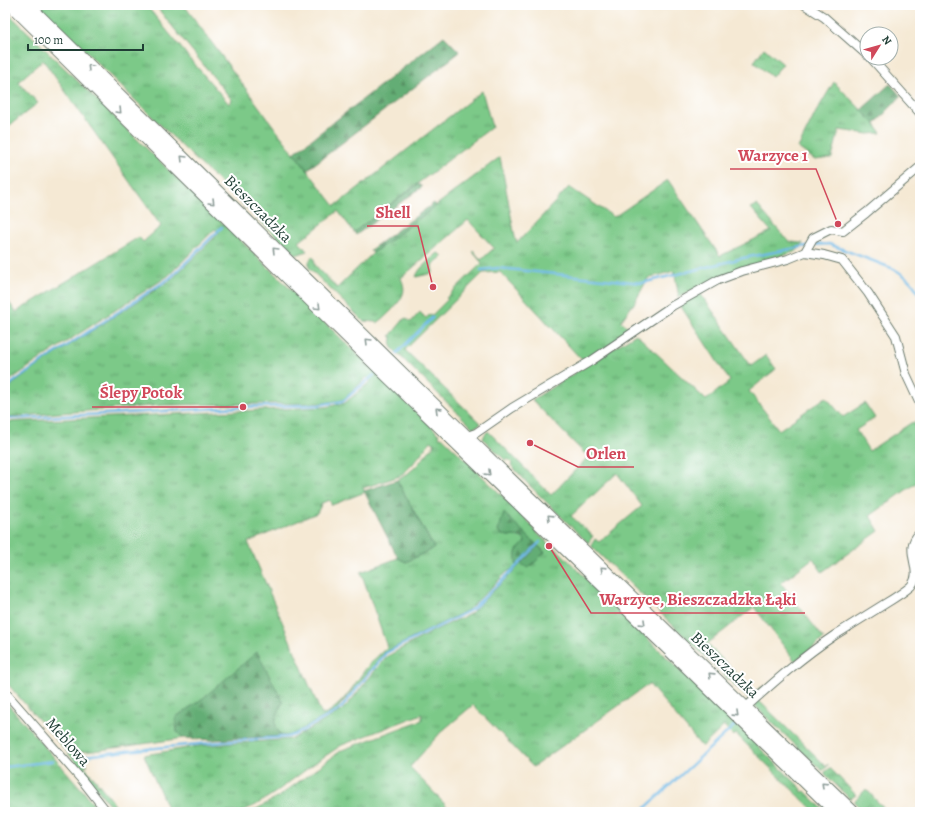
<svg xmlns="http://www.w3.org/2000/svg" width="925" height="817" viewBox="0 0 925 817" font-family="Alegreya,serif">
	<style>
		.grass { fill: url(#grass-tufts); stroke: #4d835e; fill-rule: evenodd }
		.forest { fill: url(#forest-firs); stroke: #427554 }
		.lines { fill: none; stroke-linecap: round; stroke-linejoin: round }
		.stream { stroke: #6ebae7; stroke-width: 2.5 }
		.minor-casing { stroke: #6a796c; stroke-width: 10 }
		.primary-casing { stroke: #6a796c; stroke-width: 15 }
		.minor { stroke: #fff; stroke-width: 8 }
		.primary { stroke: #fff; stroke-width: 13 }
		.oneway { stroke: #8f9e9a }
		.labels { text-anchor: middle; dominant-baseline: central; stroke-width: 4; stroke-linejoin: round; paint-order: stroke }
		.street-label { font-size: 16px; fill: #1f3d34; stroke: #fff }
		.leader { fill: none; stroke: #d1495b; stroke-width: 1.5 }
		.callout-dot { fill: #d1495b; stroke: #fff; stroke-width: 1.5 }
		.callout-label { font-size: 17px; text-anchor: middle; font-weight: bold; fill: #d1495b; stroke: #fff; stroke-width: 4; stroke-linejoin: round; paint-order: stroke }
	</style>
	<defs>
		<pattern id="grass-tufts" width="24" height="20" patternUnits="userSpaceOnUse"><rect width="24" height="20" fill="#7bc988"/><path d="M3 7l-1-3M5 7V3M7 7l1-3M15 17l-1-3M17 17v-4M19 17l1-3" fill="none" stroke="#64a470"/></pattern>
		<pattern id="forest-firs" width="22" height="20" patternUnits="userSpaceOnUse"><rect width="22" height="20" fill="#64ad74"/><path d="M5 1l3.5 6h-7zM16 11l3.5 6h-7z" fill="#528e60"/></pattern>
	</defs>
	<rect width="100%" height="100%" fill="#fff"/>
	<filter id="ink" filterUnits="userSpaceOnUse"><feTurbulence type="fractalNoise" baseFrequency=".025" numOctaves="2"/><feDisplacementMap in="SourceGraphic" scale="8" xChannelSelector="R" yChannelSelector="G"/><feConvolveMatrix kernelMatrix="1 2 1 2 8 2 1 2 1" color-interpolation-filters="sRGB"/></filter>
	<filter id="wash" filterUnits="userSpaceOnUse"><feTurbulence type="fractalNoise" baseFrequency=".012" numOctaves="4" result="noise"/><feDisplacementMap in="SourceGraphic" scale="16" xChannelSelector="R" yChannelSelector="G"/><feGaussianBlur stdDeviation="0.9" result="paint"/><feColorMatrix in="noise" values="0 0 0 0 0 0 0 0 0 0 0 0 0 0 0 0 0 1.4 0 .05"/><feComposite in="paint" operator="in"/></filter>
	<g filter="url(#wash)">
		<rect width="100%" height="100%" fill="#f5e9d4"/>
		<path class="grass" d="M 38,5 L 146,5 L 191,60 L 229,104 L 232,100 L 155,5 L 184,5 L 277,131 L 335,206 L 482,91 L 492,127 L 354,232 L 338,211 L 299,242 L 307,251 L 296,255 L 189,153 Z
			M 5,10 L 184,185 L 186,190 L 190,191 L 439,434 L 440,438 L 442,437 L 528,521 L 537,533 L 547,542 L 547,544 L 549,547 L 551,545 L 561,553 L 598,590 L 599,595 L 602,594 L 802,789 L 801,791 L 803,792 L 805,791 L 826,812 L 815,812 L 736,734 L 734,736 L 724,726 L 702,747 L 649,684 L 533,767 L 473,705 L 441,732 L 410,767 L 452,812 L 251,812 L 278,797 L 342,750 L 422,720 L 422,714 L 342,745 L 319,760 L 276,792 L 256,805 L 240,812 L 169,812 L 144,755 L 199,746 L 292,739 L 341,711 L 349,703 L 386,657 L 433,631 L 470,614 L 521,564 L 525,566 L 532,566 L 537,559 L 545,552 L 504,514 L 507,536 C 514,536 520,535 525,541 L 516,564 L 517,566 L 507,572 L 468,610 L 385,652 L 335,711 L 291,735 L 282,736 C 270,723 277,716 283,702 L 202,699 L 176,717 L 177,732 L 184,738 L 93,751 L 72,752 L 88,765 L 84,766 L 111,799 L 119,812 L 115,812 L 80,767 L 5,681 L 5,422 L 325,407 L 345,403 L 371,381 L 367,377 L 343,400 L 323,403 L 166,405 L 5,417 L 5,393 L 13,384 L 45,361 L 171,280 L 219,233 L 215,229 L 168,276 L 43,357 L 9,381 L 5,386 L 5,297 L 16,312 L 139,237 L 143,242 L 161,226 L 43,60 L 18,82 L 38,103 L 5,129 ZM 431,441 L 435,444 C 424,457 413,473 397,480 L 434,548 L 406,562 L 398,558 L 361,572 L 387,647 C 380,654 373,660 367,667 C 354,684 343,707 322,715 L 248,542 L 317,513 L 322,503 L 329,500 L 332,505 L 365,492 L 363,488 L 400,476 L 412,465 Z
			M 764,48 L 783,64 L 772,77 L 754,62 Z
			M 834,82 L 875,124 L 881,133 L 869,134 L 839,130 L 832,158 L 815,160 L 798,148 L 816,112 Z
			M 500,157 L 515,237 L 517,243 L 569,187 L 614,217 L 668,180 L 720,256 L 771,231 L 751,208 L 757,205 L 787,240 L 791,242 L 803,243 L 799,249 L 794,252 L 721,276 L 679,297 L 674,271 L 648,278 L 635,302 L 621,321 L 631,330 L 589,359 L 584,360 L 581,359 L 500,272 L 483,273 L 405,350 L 481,424 L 473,428 L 394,350 L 391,346 L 392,337 L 390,336 L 405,318 L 407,319 L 411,322 L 420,312 L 426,318 L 430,314 L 432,315 L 448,299 L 446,298 L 482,263 L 472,251 L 473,250 L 481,260 L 494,248 L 468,220 L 401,278 C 403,283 405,288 403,294 C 401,302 384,319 377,323 L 375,322 L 363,321 L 309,268 L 309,262 L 312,256 L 314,258 L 315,265 L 337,288 L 373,253 Z
			M 438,253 L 443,256 L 432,265 L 433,273 L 416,277 C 418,268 431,259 438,253 Z
			M 700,293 L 751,366 L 766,355 L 776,369 L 749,391 L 779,430 L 826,397 L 843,417 L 865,403 L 875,418 L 856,430 L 869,451 L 911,423 L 920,421 L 920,480 L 870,516 L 879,531 L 822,572 L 813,558 L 781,583 L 824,639 L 795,661 L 754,607 L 707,644 L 755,692 L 761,687 L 762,689 L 749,699 L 592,547 L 592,544 L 595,539 L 599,542 L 642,506 L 617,473 L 571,516 L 593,536 L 588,543 L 530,486 L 511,465 L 512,463 L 508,459 L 506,461 L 483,439 L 485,434 L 488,431 L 551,495 L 588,457 L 532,400 L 636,334 L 706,400 L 730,381 L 680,305 Z
			M 757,699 L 826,766 L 828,764 C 827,767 824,771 821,770 L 757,708 L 754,703 Z
			M 5,701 L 84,792 L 99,812 L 5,812 Z
			M 830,768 L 856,795 L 850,799 L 825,774 L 825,772 Z
			M 866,789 L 887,812 L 864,812 L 854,802 Z"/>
		<path class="forest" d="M 444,36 L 460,52 L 307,170 L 294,153 Z
			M 890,84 L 901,96 L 875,124 L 861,110 Z
			M 418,184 L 422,187 L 356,235 L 354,232 Z
			M 434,203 L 436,206 L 373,253 L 370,250 Z
			M 397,480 L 434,548 L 406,562 L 398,558 L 364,491 Z
			M 504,513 L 536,544 L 517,566 C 516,561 514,554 518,549 C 521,546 523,545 525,541 L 522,537 L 501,535 L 498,531 Z
			M 538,546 L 545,552 C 539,557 534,565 528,568 L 521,564 Z
			M 257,652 L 283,702 C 277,716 270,723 282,736 L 211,740 L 184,738 L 177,732 L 176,717 L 202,699 Z"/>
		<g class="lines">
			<path class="stream" d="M 812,245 L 829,244 L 894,269 C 906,276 914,283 920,296
				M 481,270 L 498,268 L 642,283 L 743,258 L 807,246
				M 397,353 L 433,317
				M 5,391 L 12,383 L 45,360 L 170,278 L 222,227
				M 5,419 L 243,407 L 319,405 L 343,401 L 374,375
				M 76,757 C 146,748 216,742 287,737 L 294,735 L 336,712 L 342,707 L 386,653 L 471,610 L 517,566 L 540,542
				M 5,767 L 53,761
				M 641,812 L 735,725"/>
		</g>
	</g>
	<g filter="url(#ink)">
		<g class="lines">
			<g class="minor-casing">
				<path id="minor" d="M 805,5 L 824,17 L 867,55
					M 871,58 L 920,113
					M 805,252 L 824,255 L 842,260 L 868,293 L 896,336 L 906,374 L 920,404
					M 464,437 L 476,433 L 512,408 L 591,361 L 672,306 L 718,280 L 742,271 L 788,259 L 805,252 L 813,238 L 831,229 L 843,231 L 866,213 L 920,167
					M 5,692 L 82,780 L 107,812
					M 745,708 C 774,682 802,657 835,635 C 851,625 867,615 883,605 C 893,599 903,593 911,586 C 925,570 901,550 920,533"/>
			</g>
			<g class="primary-casing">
				<path id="primary" d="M 12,5 L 382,370 L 837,812
					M 27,5 L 466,437 L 852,812"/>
			</g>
			<use href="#minor" class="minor"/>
			<use href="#primary" class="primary"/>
		</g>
		<defs><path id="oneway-chevron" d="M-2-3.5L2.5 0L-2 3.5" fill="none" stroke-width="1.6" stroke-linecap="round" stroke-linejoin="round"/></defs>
		<g class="oneway">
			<use href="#oneway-chevron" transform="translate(90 67) rotate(-135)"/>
			<use href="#oneway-chevron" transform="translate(119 111) rotate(45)"/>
			<use href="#oneway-chevron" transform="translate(183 158) rotate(-135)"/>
			<use href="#oneway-chevron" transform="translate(212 202) rotate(45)"/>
			<use href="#oneway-chevron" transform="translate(275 250) rotate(-135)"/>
			<use href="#oneway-chevron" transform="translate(318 307) rotate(45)"/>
			<use href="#oneway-chevron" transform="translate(368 341) rotate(-135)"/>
			<use href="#oneway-chevron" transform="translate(438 410) rotate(-136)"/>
			<use href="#oneway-chevron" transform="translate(488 473) rotate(44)"/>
			<use href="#oneway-chevron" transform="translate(550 517) rotate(-136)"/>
			<use href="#oneway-chevron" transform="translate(603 569) rotate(-136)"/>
			<use href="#oneway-chevron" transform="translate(643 623) rotate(44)"/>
			<use href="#oneway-chevron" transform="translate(711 675) rotate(-136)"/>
			<use href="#oneway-chevron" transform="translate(736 714) rotate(44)"/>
			<use href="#oneway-chevron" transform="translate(824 785) rotate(-136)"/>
		</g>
	</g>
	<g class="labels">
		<g class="street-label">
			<text transform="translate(258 209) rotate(45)">Bieszczadzka</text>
			<text transform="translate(725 665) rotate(44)">Bieszczadzka</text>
			<text transform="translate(68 742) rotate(49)">Meblowa</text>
		</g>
	</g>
	<path class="leader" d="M838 224L816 169H730M433 287L418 226H367M243 407L190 407H92M530 443L578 467H634M549 546L591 613H805"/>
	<g class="callout-dot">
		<circle cx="838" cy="224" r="4"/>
		<circle cx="433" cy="287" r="4"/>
		<circle cx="243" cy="407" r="4"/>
		<circle cx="530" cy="443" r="4"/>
		<circle cx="549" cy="546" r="4"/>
	</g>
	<g class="callout-label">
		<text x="773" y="161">Warzyce 1</text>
		<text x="393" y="218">Shell</text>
		<text x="141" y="398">Ślepy Potok</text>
		<text x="606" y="459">Orlen</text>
		<text x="698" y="605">Warzyce, Bieszczadzka Łąki</text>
	</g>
	<rect width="925" height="817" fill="none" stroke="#fff" stroke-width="20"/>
	<g transform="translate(879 46) rotate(53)"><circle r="19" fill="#ffffff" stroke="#a5b1ae"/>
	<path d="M0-3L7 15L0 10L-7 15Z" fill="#d1495b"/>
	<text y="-6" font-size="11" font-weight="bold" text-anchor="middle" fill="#1f3d34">N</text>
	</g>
	<path d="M28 44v6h115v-6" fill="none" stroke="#1f3d34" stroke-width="2"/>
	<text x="34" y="44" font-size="12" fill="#1f3d34" stroke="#ffffff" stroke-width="3" paint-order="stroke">100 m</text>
</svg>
